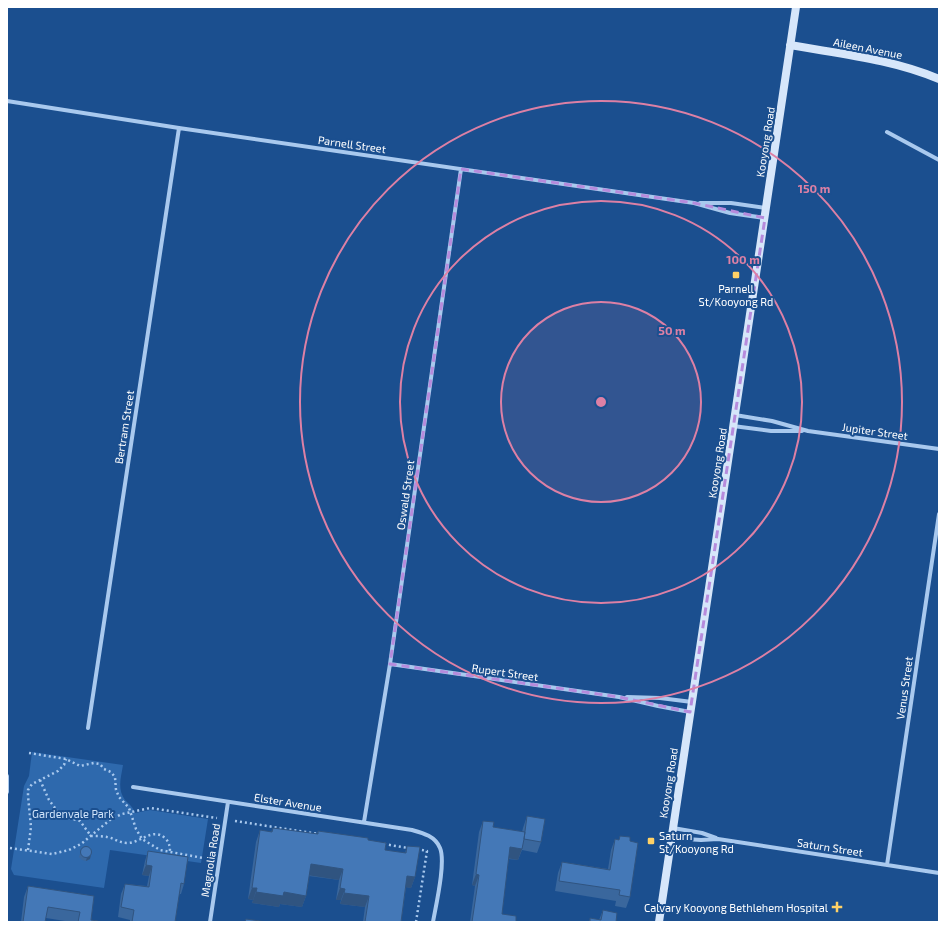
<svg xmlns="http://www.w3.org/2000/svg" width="946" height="929" viewBox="0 0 946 929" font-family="'Exo 2',sans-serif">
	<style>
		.green { fill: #2e69ad }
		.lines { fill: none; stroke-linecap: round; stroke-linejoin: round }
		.path { stroke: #a9c9ee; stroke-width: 2.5; stroke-dasharray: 2 3; stroke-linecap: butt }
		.street { stroke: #a9c9ee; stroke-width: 4 }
		.secondary { stroke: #d6e6fa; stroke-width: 8 }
		.wall { fill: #3a679d }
		.shaded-wall { fill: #305480 }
		.building { fill: #4478b7; stroke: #305480 }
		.marked { fill: none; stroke: #b68bdc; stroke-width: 3; stroke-dasharray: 8 5; stroke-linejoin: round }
		.ring { fill: none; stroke: #dd80a5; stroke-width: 2 }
		.poi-dot { fill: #ffd166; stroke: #1b4f8f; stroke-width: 1.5 }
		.labels { text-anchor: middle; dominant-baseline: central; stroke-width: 4; stroke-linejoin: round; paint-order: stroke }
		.street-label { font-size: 11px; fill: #fff; stroke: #1b4f8f }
		.poi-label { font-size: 11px; fill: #fff; stroke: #1b4f8f }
		.park-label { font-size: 11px; fill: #cfe3fa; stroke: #1b4f8f }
		.centre { fill: #dd80a5; stroke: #1b4f8f; stroke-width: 2 }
		.ring-label { font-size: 12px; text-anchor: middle; font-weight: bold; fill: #dd80a5; stroke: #1b4f8f; stroke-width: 4; stroke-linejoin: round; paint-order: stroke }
	</style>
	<rect width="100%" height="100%" fill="#1b4f8f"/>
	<path class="green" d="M 32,752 L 123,765 C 121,778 117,789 125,800 C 129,804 133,807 135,813 L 150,810 L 208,819 L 201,863 L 110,850 L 104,888 L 14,875 L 11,869 L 24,786 L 29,776 Z"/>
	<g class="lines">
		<path class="path" d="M 29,753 L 66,759 L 80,766 L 94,763 L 100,764 L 104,769 L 111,772 L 115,777 L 116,790 L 119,797 L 129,808 L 136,829 L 142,839 L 160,850 L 203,858
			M 40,780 L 49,800 L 61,816 L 80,821 L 91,836 C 96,836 102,836 107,837 C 114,838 119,843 127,843 C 141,843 152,827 165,838 C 169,842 170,846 170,852
			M 235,821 L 319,834
			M 384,844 L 408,848
			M 10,848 L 52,854 L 69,850 L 81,844 L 111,819 L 122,814 L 150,808 L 217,818
			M 28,850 L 31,827 L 28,796 L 28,790 L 32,784 L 58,771 L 64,765 L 66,759
			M 416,922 L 427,851 L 417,849"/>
		<path class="street" d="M 7,101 L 179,128 L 694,203 L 730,213 L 765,218
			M 887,132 L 939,160
			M 700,203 L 731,203 L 766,208
			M 735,415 L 772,421 L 808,431 L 939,449
			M 733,426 L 771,431 L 802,431
			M 390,664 L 619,697 L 658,706 L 690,712
			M 627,697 L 660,698 L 692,702
			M 88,728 L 179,128
			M 7,776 L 7,792
			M 133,787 L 412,830 C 423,833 435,836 440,848 C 446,862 436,905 433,922
			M 364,822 L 390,664 L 461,169
			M 673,828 L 702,833 L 716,838
			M 671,838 L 701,840 L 718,839 L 939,873
			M 887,865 L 939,514
			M 210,922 L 228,802"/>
		<path class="secondary" d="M 790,45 C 840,54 892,59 939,79
			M 659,922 L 796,7"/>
	</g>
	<path class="wall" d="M 527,816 L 541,842 L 537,853 L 522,850 L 518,860 L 508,859 L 502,914 L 516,922 L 470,922 L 475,886 L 472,885 L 479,832 L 483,821 L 493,827 L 522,832 L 523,828 Z
		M 273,828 L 317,834 L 318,831 L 368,840 L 385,850 L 405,853 L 407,846 L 415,877 L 411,888 L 406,887 L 401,922 L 363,922 L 365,907 L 340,904 L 341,900 L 336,900 L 339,880 L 309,876 L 306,896 L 302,907 L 280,904 L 279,907 L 252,903 L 253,900 L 248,899 L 256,842 L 260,830 L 271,832 Z
		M 620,836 L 630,841 L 630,897 L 626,908 L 615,906 L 616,901 L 555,891 L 558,873 L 562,862 L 608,869 L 611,850 L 615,839 L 619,840 Z
		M 82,848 L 90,859 L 86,861 L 82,860 L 79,857 Z
		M 148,851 L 184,884 L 181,894 L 179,894 L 175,922 L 130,922 L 130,920 L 118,917 L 121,894 L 125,884 L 147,886 L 149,876 L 142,875 L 145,861 Z
		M 28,886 L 94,896 L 91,920 L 98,922 L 71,922 L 46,918 L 45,922 L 21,922 L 24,897 Z
		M 603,910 L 616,922 L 589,922 L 590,918 L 599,920 Z"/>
	<path class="shaded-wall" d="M 510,847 L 522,849 L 518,860 L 506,858 Z
		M 91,855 L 90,859 L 86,861 L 87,857 Z
		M 311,864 L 343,869 L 339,880 L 307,875 Z
		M 146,865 L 152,866 L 149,876 L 142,875 Z
		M 476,874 L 479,875 L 475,886 L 472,885 Z
		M 407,876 L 415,877 L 411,888 L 403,887 Z
		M 252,888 L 257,888 L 253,900 L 248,899 Z
		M 340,888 L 345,889 L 341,900 L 336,900 Z
		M 256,892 L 284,892 L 306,896 L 302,907 L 280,904 L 279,907 L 252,903 Z
		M 344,893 L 369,896 L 365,907 L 340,904 Z"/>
	<path class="building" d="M 527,816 L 545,819 L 541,842 L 524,839 L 522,849 L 510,847 L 502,914 L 516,916 L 516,922 L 472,922 L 479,875 L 476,874 L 483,821 L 494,822 L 493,827 L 525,832 L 524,839 Z
		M 273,828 L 318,834 L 318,831 L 368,838 L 368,840 L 386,843 L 385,850 L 406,853 L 407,846 L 420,847 L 415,877 L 407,876 L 401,922 L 365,922 L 369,896 L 344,893 L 345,889 L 340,888 L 343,869 L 311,864 L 306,896 L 284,892 L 283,896 L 256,892 L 257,888 L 252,888 L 260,830 L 272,832 Z
		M 620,836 L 630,837 L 630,841 L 638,843 L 630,897 L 619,895 L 620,890 L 559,881 L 562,862 L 610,870 L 615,839 L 619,840 Z
		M80.5 852a5.5 5.5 0 1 1 11 0a5.5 5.5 0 1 1-11 0Z
		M 148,851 L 188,857 L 184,884 L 181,883 L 175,922 L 132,922 L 134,910 L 121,907 L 125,884 L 149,887 L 152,866 L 146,865 Z
		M 28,886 L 94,896 L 91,920 L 98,921 L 98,922 L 78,922 L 80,912 L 48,907 L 45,922 L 23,922 Z
		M 603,910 L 617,913 L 616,922 L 590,922 L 590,918 L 601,920 Z
		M 246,919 L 267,922 L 245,922 Z"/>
	<path class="marked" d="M 461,169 L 694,203 L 765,218 L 690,712 L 619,697 L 390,664 Z"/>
	<circle cx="601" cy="402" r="100" fill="#dd80a5" fill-opacity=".12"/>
	<g class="ring">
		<circle cx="601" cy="402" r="100"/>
		<circle cx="601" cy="402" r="201"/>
		<circle cx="601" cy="402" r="301"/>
	</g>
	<g class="poi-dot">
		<rect x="732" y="271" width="8" height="8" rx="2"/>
		<rect x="647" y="837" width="8" height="8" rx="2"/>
		<path d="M835 901h4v4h4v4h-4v4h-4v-4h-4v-4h4z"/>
	</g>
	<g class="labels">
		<g class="street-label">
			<text transform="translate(868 48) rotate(11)">Aileen Avenue</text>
			<text transform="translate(765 142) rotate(-81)">Kooyong Road</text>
			<text transform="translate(352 144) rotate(8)">Parnell Street</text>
			<text transform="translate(124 427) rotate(-81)">Bertram Street</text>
			<text transform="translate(875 431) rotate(8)">Jupiter Street</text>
			<text transform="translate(717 463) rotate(-81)">Kooyong Road</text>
			<text transform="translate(405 495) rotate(-82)">Oswald Street</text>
			<text transform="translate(505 672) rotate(8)">Rupert Street</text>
			<text transform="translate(904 688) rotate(-82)">Venus Street</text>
			<text transform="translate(668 783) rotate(-81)">Kooyong Road</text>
			<text transform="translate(288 802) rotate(9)">Elster Avenue</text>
			<text transform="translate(830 847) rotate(9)">Saturn Street</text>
			<text transform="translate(210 860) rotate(-81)">Magnolia Road</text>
		</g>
		<g class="poi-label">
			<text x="736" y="288">Parnell<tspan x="736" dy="13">St/Kooyong Rd</tspan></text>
			<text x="659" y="835" text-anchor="start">Saturn<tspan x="659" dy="13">St/Kooyong Rd</tspan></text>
			<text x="828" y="907" text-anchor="end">Calvary Kooyong Bethlehem Hospital</text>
		</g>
		<g class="park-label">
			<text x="73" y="813">Gardenvale Park</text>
		</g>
	</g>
	<circle cx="601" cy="402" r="6" class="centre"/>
	<g class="ring-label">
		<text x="814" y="193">150 m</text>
		<text x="743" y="264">100 m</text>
		<text x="672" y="335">50 m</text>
	</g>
	<rect width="946" height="929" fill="none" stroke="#ffffff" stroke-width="16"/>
</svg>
